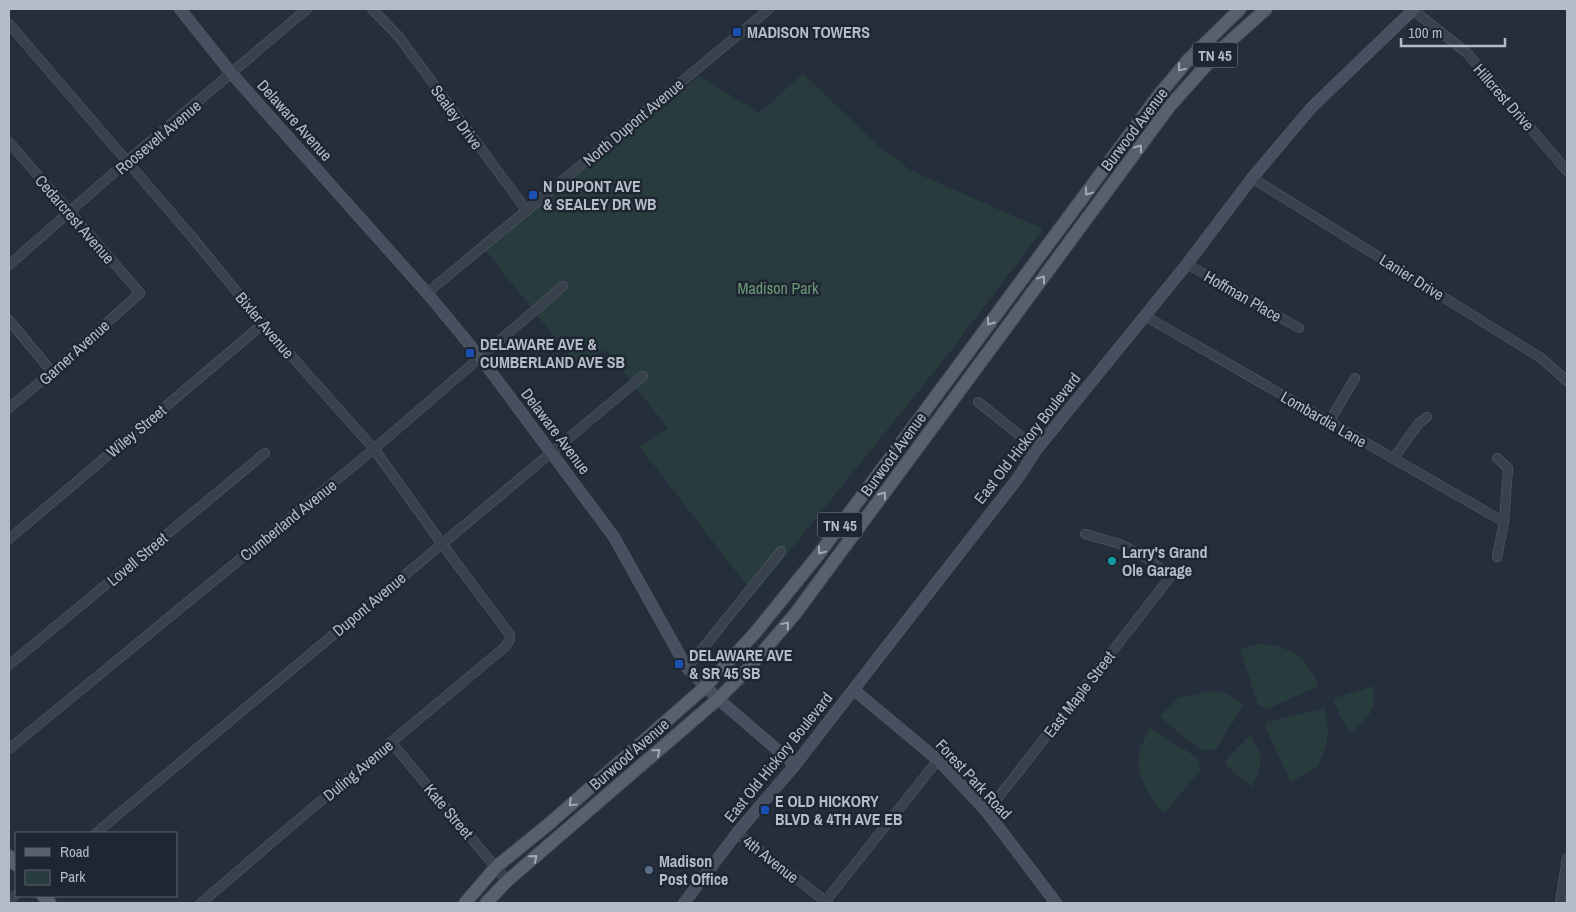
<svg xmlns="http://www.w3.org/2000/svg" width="1576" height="912" viewBox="0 0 1576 912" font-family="'Archivo Narrow',sans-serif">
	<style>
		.green { fill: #283c3e }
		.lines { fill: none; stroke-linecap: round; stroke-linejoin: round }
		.street-casing { stroke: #575f6a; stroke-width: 10 }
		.secondary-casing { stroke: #575f6a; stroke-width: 12 }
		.primary-casing { stroke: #424a55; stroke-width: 14 }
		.street { stroke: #39414c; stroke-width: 9 }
		.secondary { stroke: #47505f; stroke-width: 11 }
		.primary { stroke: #57606c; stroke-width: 12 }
		.oneway { stroke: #a2aab5 }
		.transit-dot { fill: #1a4fb4; stroke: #1e2631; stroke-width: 2 }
		.culture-dot { fill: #0f9aa8; stroke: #1e2631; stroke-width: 2 }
		.service-dot { fill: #5c6f8a; stroke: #1e2631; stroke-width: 2 }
		.labels { text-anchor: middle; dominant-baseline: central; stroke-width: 5; stroke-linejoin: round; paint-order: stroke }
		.shield { fill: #1e2631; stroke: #888f9a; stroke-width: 1 }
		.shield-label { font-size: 15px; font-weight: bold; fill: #b5bcc7 }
		.poi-label { font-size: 16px; font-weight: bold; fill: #b5bcc7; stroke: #1e2631; text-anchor: start }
		.street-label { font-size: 16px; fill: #b5bcc7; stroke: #1e2631 }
		.park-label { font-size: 16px; fill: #6d9777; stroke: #1e2631 }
	</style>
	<rect width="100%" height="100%" fill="#252f3c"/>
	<path class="green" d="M 803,74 L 880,147 L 910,170 L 1043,229 L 949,353 L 754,595 L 640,447 L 668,428 L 606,350 L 576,364 L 485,250 L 700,76 L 759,113 Z
		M 1260,644 C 1290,645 1307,658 1319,686 L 1267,709 L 1258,705 L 1240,649 Z
		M 1373,686 C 1377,711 1368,718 1350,734 L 1334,703 L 1335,698 Z
		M 1211,691 L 1227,694 L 1244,705 L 1215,750 L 1200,750 L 1160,717 L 1178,698 Z
		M 1325,708 L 1328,728 L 1326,747 L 1317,767 L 1291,782 L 1265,727 L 1267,722 Z
		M 1150,728 L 1198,758 L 1201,770 L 1164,813 C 1148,796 1132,770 1141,746 C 1144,740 1147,734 1150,728 Z
		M 1250,735 C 1264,757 1263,763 1252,787 L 1226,765 L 1226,759 Z"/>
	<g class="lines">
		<g class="street-casing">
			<path id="street" d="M 372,9 L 399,37 L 527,211
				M 1413,10 L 1467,53 L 1567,171
				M 9,24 L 192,237 L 263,324 L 374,449 L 445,548 L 510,635 L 510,639 L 505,647 L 298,820 L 201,903
				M 9,142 L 140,293 L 52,372 L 9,408
				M 1252,178 L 1541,358 L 1567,381
				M 1187,264 L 1299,328
				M 9,265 L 126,162 L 307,9
				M 427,293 L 769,9
				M 1145,316 L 1504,522
				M 9,320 L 52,372
				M 978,402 L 1037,449
				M 1329,422 L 1355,378
				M 1497,458 L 1508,468 L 1504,522 L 1497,557
				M 1393,459 L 1419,423 L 1427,417
				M 9,539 L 263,324
				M 9,665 L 265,453
				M 687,668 L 781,551
				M 391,742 L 507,881
				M 9,749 L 374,449 L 563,286
				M 987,812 L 1171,576 L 1145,557 L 1120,544 L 1085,534
				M 96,833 L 643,376
				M 737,833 L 828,903
				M 9,900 L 16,895
				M 824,903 L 938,760
				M 1560,903 L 1567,858"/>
		</g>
		<g class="secondary-casing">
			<path id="secondary" d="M 180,9 L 232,74 L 427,293 L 480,357 L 614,537 L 687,668 L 718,699 L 795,765
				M 854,690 L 938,760 L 987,812 L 1056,903
				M 684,903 L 737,833 L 795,765 L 895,636 L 1018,478 L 1037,449 L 1187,264 L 1252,178 L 1312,107 L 1414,9"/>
		</g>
		<g class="primary-casing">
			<path id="primary" d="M 9,856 L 16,865
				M 43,896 L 50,903
				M 465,903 L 496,867 L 550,823 L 705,687 L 755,633 L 819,554 L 1158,96 L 1188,60 L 1240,9
				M 486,903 L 507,881 L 718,699 L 748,669 L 795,614 L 1169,107 L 1218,52 L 1266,9"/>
		</g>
		<use href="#street" class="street"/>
		<use href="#secondary" class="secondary"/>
		<use href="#primary" class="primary"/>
	</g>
	<defs><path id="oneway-chevron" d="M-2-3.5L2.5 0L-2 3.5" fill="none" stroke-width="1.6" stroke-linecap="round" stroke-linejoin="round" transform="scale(1.25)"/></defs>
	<g class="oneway">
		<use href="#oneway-chevron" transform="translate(1181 68) rotate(130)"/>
		<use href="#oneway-chevron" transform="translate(1139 148) rotate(-54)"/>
		<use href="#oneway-chevron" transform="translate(1088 192) rotate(127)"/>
		<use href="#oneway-chevron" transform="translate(1042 279) rotate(-54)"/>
		<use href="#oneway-chevron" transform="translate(990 322) rotate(126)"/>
		<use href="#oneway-chevron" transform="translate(883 495) rotate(-54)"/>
		<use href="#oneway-chevron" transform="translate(821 551) rotate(127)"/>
		<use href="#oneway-chevron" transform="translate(786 625) rotate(-50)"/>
		<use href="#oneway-chevron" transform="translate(657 752) rotate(-41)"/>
		<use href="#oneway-chevron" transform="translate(572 803) rotate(137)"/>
		<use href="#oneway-chevron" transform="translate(534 858) rotate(-40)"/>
	</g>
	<g class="transit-dot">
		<rect x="732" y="27" width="10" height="10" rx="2.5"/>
		<rect x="528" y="190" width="10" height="10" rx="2.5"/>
		<rect x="465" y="348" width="10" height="10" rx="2.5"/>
		<rect x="674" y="659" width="10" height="10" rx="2.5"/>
		<rect x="760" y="805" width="10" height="10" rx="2.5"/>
	</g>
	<circle class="culture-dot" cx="1112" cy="561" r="5"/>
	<circle class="service-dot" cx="649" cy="870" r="5"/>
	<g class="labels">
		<g class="shield">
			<rect x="1192.5" y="42.5" width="45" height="25" rx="4"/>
			<rect x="817.5" y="512.5" width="45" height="25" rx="4"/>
		</g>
		<g class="shield-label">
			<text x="1215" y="55">TN 45</text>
			<text x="840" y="525">TN 45</text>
		</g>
		<g class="poi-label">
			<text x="747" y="32">MADISON TOWERS</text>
			<text x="543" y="186">N DUPONT AVE<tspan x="543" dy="18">&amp; SEALEY DR WB</tspan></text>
			<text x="480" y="344">DELAWARE AVE &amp;<tspan x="480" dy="18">CUMBERLAND AVE SB</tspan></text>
			<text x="1122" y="552">Larry's Grand<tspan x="1122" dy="18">Ole Garage</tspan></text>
			<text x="689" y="655">DELAWARE AVE<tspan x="689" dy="18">&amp; SR 45 SB</tspan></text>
			<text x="775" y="801">E OLD HICKORY<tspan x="775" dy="18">BLVD &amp; 4TH AVE EB</tspan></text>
			<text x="659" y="861">Madison<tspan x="659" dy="18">Post Office</tspan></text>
		</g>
		<g class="street-label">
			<text transform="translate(1504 97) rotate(49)">Hillcrest Drive</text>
			<text transform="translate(457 117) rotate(54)">Sealey Drive</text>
			<text transform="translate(295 120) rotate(48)">Delaware Avenue</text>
			<text transform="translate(633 122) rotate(-40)">North Dupont Avenue</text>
			<text transform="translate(1134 129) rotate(-53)">Burwood Avenue</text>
			<text transform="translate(158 137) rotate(-40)">Roosevelt Avenue</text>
			<text transform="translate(75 219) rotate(49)">Cedarcrest Avenue</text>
			<text transform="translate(1412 277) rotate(32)">Lanier Drive</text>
			<text transform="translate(1243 296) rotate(30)">Hoffman Place</text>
			<text transform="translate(265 325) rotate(50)">Bixler Avenue</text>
			<text transform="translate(74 352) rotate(-42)">Garner Avenue</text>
			<text transform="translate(1324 419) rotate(30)">Lombardia Lane</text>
			<text transform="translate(136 431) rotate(-40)">Wiley Street</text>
			<text transform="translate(556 431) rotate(53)">Delaware Avenue</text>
			<text transform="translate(1027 438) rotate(-52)">East Old Hickory Boulevard</text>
			<text transform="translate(893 454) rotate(-54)">Burwood Avenue</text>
			<text transform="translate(288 520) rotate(-39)">Cumberland Avenue</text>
			<text transform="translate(137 559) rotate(-40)">Lovell Street</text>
			<text transform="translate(369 604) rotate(-40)">Dupont Avenue</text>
			<text transform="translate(1079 694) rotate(-52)">East Maple Street</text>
			<text transform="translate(629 754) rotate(-41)">Burwood Avenue</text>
			<text transform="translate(778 757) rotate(-51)">East Old Hickory Boulevard</text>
			<text transform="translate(358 770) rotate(-40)">Duling Avenue</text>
			<text transform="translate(974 779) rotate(47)">Forest Park Road</text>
			<text transform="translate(449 811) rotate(50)">Kate Street</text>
			<text transform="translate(771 859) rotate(38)">4th Avenue</text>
		</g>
		<g class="park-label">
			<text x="778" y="288">Madison Park</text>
		</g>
	</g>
	<rect width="1576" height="912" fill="none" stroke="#b5bcc7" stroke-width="20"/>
	<rect x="15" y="832" width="162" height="65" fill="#1e2631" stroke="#5a626d"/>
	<rect x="25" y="848" width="25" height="8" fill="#57606c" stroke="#5a626d"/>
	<text x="60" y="857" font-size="15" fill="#b5bcc7">Road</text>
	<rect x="25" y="870" width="25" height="15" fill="#283c3e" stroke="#5a626d"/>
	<text x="60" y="882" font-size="15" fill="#b5bcc7">Park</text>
	<path d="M1401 38v8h104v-8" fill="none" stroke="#b5bcc7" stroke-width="2.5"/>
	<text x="1408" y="38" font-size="15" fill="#b5bcc7" stroke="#1e2631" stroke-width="4" paint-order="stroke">100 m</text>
</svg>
